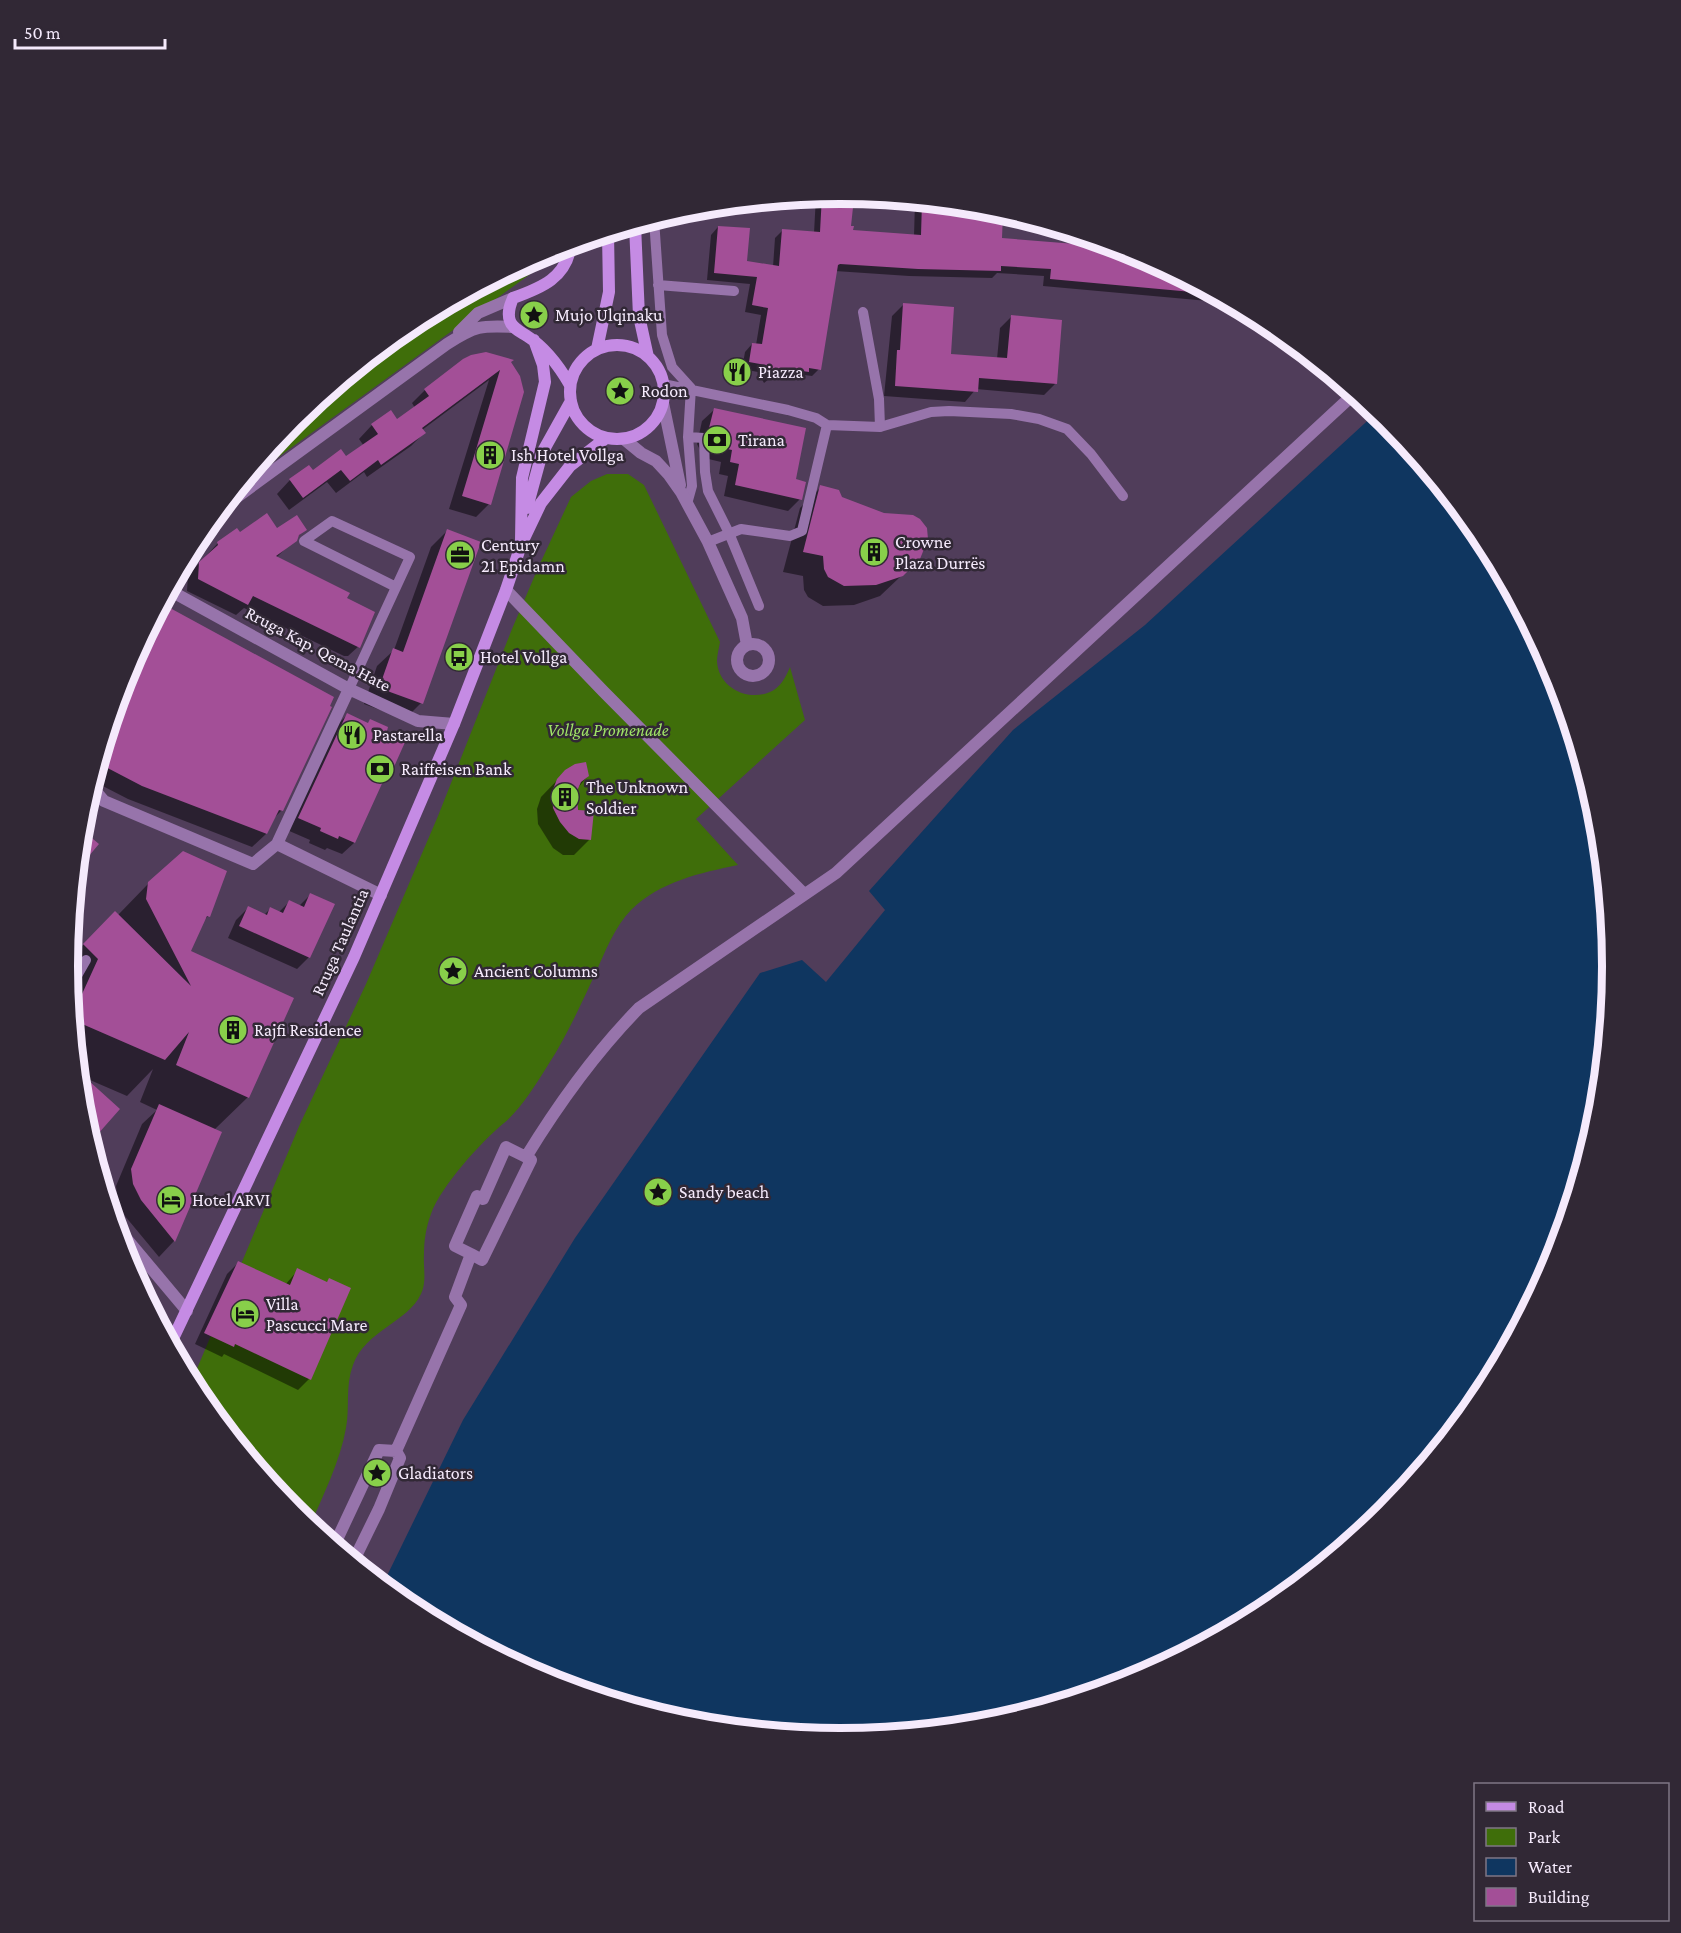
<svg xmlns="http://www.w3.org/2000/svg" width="1681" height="1933" viewBox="0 0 1681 1933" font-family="'Crimson Pro',serif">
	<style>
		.green { fill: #3f6e0a }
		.water { fill: #0f3660 }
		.shadow { fill: #0007 }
		.building { fill: #a34f97 }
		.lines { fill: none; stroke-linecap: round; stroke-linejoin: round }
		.service { stroke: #9774ab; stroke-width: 10 }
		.pedestrian { stroke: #9774ab; stroke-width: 12 }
		.minor { stroke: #9774ab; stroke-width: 12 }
		.tertiary { stroke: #9774ab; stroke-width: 12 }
		.secondary { stroke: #c58be4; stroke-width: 12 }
		.labels { text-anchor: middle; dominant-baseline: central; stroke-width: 5; stroke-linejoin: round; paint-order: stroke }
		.poi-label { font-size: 18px; fill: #f5eafc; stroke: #312835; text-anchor: start }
		.street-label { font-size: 18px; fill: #f5eafc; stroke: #312835 }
		.park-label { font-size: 18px; font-style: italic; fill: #9fe467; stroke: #312835 }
		.rim { fill: none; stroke: #f5eafc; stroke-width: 8 }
	</style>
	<rect width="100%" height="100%" fill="#503d5a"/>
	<path class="green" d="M 522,264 L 532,265 L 533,272 L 240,485 L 294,420 L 411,324 Z
		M 607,474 L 628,474 L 644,485 L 720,642 C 719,648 717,655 717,661 C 718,687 747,702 770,692 C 780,688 786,677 790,667 L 805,720 L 696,819 L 738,865 C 700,873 661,881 631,910 C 615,926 605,952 596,972 C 581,1004 567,1036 548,1065 C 537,1083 520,1110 504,1123 C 481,1142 441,1186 431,1214 C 426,1227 424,1241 424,1254 C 423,1268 427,1281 421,1294 C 408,1322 365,1331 353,1365 C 345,1386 350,1408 346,1428 C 340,1462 323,1495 310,1526 L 294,1513 L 198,1396 L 191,1383 L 300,1124 L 366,984 L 438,816 L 512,629 L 538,568 L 571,497 L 591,481 Z"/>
	<path class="water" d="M 1377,412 L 1387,420 L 1483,537 L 1555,671 L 1599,816 L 1613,967 L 1599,1118 L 1555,1263 L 1483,1396 L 1387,1513 L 1270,1609 L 1136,1681 L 991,1725 L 840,1739 L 689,1725 L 544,1681 L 411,1609 L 382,1586 L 463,1420 L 575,1238 L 760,973 L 802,960 L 826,982 L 885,910 L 869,891 L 1013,730 L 1145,625 Z"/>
	<path class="shadow" d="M 836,194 L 836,198 L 852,232 L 914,236 L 915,201 L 992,208 L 1001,211 L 1000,240 L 1135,252 L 1230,303 L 1043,286 L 1044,276 L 997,273 L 992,278 L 909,276 L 835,271 L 819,369 L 812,376 L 804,375 L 800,379 L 774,375 L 764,383 L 758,372 L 742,369 L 745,352 L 752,344 L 756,345 L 761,315 L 745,312 L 750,284 L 707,280 L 711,235 L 718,227 L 745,262 L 773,267 L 775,238 L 783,230 L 814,233 L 816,196 Z
		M 545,252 L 534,265 L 521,270 L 515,268 Z
		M 904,304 L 949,355 L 997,359 L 1000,328 L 1011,317 L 1055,384 L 1044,395 L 976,389 L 965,402 L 884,396 L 892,316 Z
		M 511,361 L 489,504 L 476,517 L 449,509 L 489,380 L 422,430 L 424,433 L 411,446 L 367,477 L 364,472 L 336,493 L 327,482 L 289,510 L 277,494 L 290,480 L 346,458 L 364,446 L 359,439 L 372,425 L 397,421 L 415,408 L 412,403 L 425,390 Z
		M 714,410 L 794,480 L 800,499 L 788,511 L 724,496 L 728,476 L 719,474 L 721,462 L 700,457 L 700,450 L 697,444 L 702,421 Z
		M 821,487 L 841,498 L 884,515 L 919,559 L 880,596 L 854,605 L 823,606 L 808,597 L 804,590 L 803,576 L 783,572 L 800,508 Z
		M 305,529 L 276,558 L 345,599 L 360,645 L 348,656 L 344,656 L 244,608 L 236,615 L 187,591 L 188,575 L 218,543 L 240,534 Z
		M 447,531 L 421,703 L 405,719 L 364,704 L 377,666 L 394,650 L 431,547 Z
		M 126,670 L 282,810 L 273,819 L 266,834 L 252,847 L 128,799 L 93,781 Z
		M 347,715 L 387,778 L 379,786 L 354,843 L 342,854 L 327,848 L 325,850 L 309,843 L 310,840 L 287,830 L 335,727 Z
		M 566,771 L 588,776 L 575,791 L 577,811 L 590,839 L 574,855 L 563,855 L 553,848 L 538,824 L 537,809 L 541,797 Z
		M 76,882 L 84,889 L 75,900 L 78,903 L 73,909 Z
		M 149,883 L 208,916 L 203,922 L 189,952 L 248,1097 L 214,1130 L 220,1132 L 174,1241 L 159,1257 L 125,1216 L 118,1201 L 116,1186 L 142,1124 L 157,1110 L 140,1102 L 153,1069 L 127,1096 L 83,1077 L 82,1117 L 68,966 L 68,960 L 115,913 L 117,916 Z
		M 311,894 L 309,957 L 297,969 L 228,938 L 236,920 L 248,908 L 264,915 L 270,909 L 279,912 L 289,902 L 299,906 Z
		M 238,1263 L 285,1285 L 298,1270 L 326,1283 L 329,1280 L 309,1379 L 298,1390 L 224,1354 L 222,1357 L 195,1344 L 227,1274 Z"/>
	<path class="building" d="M 837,194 L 837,197 L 854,198 L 851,226 L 854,226 L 853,230 L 921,235 L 922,202 L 992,208 L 1003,212 L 1002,238 L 1113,247 L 1113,249 L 1129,250 L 1214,294 L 1050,279 L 1051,269 L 1001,266 L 1001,271 L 918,269 L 840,264 L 838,265 L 821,370 L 809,368 L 809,372 L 782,368 L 772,377 L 766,365 L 749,362 L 752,343 L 762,344 L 768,308 L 752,305 L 757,277 L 714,273 L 718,226 L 750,228 L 747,261 L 779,266 L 782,229 L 820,232 L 822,195 Z
		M 903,303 L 954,307 L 951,354 L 1007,358 L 1011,315 L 1062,320 L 1057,384 L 979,378 L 978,392 L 895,386 L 897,350 L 900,350 Z
		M 486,352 L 514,360 L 511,362 L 520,376 L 524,392 L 491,505 L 462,496 L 500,370 L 422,428 L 426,433 L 381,465 L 378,460 L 350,481 L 341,470 L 303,498 L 289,479 L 309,465 L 313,470 L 341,449 L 346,456 L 378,434 L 371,424 L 391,410 L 397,419 L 429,396 L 424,389 L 463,359 L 471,355 Z
		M 714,408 L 806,428 L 796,479 L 806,482 L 802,500 L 735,485 L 739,464 L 730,462 L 732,450 L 712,446 L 711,437 L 708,432 Z
		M 820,485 L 839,490 L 842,497 L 884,513 L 913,515 L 920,519 L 927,528 L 928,539 L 920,559 L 903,576 L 876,585 L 844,586 L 828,577 L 824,569 L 823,556 L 803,552 Z
		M 267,513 L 277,528 L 297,515 L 307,530 L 299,535 L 297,541 L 276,556 L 350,593 L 347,598 L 375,612 L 360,648 L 253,596 L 248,605 L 198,579 L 199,562 L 218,545 L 217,542 L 237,528 L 240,532 Z
		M 447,529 L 481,542 L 423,704 L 379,688 L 393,648 L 403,652 Z
		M 161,605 L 170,608 L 334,697 L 330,706 L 332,707 L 283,811 L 279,810 L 267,834 L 142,786 L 98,763 L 126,670 Z
		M 347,713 L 368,723 L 370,719 L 388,727 L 387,731 L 406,740 L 389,778 L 385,777 L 355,843 L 339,836 L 338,839 L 320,831 L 321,828 L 298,818 Z
		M 586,762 L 589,776 L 581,782 L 577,791 L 578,810 L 594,811 L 591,840 L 579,839 L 569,833 L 560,822 L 553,808 L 552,792 L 557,779 L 565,770 L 575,764 Z
		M 81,829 L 99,844 L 77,870 L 79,846 Z
		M 183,851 L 227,871 L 210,917 L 207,916 L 191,951 L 294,998 L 249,1098 L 176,1065 L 189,1032 L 165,1060 L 73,1020 L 72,1016 L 98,959 L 83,944 L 115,911 L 191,986 L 146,899 L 148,882 Z
		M 310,893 L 335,904 L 310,958 L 239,926 L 248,906 L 267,915 L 270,907 L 283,913 L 289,900 L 304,907 Z
		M 78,1071 L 120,1109 L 90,1143 L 82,1117 Z
		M 159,1104 L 222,1132 L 175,1242 L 141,1200 L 133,1184 L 131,1169 Z
		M 238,1261 L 290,1285 L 297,1268 L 327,1282 L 329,1278 L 351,1288 L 311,1380 L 235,1344 L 234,1347 L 204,1333 Z"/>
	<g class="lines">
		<path class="service" d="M 654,219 L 662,335 L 672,367 L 691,388 L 688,437 L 692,486 L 687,504
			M 658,285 L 734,291
			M 863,312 L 879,399 L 880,427
			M 663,384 L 788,410 L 816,418 L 827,425 L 880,427 L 931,412 L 949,411 L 1011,414 L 1039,419 L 1067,429 L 1091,454 L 1123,496
			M 688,437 L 704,438 L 705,472 L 708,491 L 729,533 L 759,606
			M 708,542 L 741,529 L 790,536 L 802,531 L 827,425
			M 349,689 L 410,557 L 332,521 L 304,541 L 396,587
			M 70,988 L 86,960"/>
		<path class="pedestrian" d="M 506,590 L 603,691 L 804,894
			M 483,1199 L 506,1147 L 526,1157
			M 471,1254 L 455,1246 L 477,1196
			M 334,1546 L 379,1450 L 396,1451
			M 353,1562 L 379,1509 L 400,1458 L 396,1451 L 461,1305 L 455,1297 L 471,1254 L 482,1260 L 531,1160 L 526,1157 C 559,1103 595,1053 639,1008 L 836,873 L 1355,393"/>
		<path class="minor" d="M 663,403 L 680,485
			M 624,439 L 641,453 L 656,461 L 669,475 L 681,492 L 708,542 L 742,618 L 747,645
			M 169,590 L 349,689 L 418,721 L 454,724
			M737 660a16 16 0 1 1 32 0a16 16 0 1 1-32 0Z
			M 91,786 L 104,801 L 253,864 L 277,844 L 349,689
			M 277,844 L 381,895
			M 115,1225 L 187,1311"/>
		<path class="tertiary" d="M 459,332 L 478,313 L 513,298
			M 222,508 L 447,344 C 475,326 481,325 514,327"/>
		<path class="secondary" d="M 635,225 L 639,316 L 648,357
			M570 392a47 47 0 1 1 94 0a47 47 0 1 1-94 0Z
			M 597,349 L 609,292 L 608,233
			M 570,385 C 559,366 546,348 527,336 C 521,332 512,328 510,321 C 507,313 510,305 513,298 C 541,288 567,278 571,244
			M 527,508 L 542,453 L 571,401
			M 521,541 L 522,478 L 545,382 L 543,365 L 534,340
			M 170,1345 L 354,957 L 454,724 L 506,590 L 521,545 L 541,503 L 570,466 L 606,438"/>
	</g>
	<defs>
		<g id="sight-disc" transform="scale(1.5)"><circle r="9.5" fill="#88cf4a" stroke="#312835"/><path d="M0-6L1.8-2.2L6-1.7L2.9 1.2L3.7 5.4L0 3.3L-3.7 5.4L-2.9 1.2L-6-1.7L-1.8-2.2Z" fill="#111"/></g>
		<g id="restaurant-disc" transform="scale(1.5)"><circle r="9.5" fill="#88cf4a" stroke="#312835"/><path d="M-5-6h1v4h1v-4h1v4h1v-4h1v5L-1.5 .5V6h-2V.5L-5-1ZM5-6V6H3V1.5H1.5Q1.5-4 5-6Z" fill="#111"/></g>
		<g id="bank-disc" transform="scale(1.5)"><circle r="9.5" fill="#88cf4a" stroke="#312835"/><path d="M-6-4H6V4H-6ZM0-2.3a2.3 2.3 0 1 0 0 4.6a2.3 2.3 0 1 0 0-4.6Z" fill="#111"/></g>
		<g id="building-disc" transform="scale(1.5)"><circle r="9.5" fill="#88cf4a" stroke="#312835"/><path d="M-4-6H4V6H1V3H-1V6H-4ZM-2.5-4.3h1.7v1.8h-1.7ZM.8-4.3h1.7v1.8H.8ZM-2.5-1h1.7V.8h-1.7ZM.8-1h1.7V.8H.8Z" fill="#111"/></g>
		<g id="office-disc" transform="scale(1.5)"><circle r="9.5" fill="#88cf4a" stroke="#312835"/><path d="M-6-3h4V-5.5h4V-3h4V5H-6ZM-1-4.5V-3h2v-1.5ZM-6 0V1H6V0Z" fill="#111"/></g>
		<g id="bus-disc" transform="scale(1.5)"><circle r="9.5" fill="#88cf4a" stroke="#312835"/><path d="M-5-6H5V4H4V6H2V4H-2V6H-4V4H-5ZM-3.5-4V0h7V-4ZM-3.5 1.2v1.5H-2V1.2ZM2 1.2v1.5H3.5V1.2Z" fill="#111"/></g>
		<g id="hotel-disc" transform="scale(1.5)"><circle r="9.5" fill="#88cf4a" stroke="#312835"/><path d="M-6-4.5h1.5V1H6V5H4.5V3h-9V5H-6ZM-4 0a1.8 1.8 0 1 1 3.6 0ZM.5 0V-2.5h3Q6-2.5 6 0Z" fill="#111"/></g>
	</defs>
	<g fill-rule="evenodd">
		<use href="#sight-disc" x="534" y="315"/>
		<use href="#restaurant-disc" x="737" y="372"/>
		<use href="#sight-disc" x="620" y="391"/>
		<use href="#bank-disc" x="717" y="440"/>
		<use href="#building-disc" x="490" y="455"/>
		<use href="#building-disc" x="874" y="552"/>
		<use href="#office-disc" x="460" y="555"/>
		<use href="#bus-disc" x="459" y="657"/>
		<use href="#restaurant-disc" x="352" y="735"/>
		<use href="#bank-disc" x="380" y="769"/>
		<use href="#building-disc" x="565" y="797"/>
		<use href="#sight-disc" x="453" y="971"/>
		<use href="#building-disc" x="233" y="1030"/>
		<use href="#sight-disc" x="658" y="1192"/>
		<use href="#hotel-disc" x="171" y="1200"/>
		<use href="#hotel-disc" x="245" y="1314"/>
		<use href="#sight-disc" x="377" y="1473"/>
	</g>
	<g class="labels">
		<g class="poi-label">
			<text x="555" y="315">Mujo Ulqinaku</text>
			<text x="758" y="372">Piazza</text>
			<text x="641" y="391">Rodon</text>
			<text x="738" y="440">Tirana</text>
			<text x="511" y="455">Ish Hotel Vollga</text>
			<text x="895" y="542">Crowne<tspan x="895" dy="21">Plaza Durrës</tspan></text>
			<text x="481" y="545">Century<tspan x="481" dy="21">21 Epidamn</tspan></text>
			<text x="480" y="657">Hotel Vollga</text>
			<text x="373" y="735">Pastarella</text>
			<text x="401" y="769">Raiffeisen Bank</text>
			<text x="586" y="787">The Unknown<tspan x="586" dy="21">Soldier</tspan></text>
			<text x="474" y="971">Ancient Columns</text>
			<text x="254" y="1030">Rajfi Residence</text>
			<text x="679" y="1192">Sandy beach</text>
			<text x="192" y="1200">Hotel ARVI</text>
			<text x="266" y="1304">Villa<tspan x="266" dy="21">Pascucci Mare</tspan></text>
			<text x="398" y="1473">Gladiators</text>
		</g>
		<g class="street-label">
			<text transform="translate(318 649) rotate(28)">Rruga Kap. Qema Hate</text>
			<text transform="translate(340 942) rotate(-66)">Rruga Taulantia</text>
		</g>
		<g class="park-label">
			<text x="608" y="730">Vollga Promenade</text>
		</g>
	</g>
	<path d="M0 0H1681V1933H0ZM78 966a762 762 0 1 1 1524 0a762 762 0 1 1-1524 0Z" fill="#312835" fill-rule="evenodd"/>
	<path class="rim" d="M78 966a762 762 0 1 1 1524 0a762 762 0 1 1-1524 0Z"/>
	<rect x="1474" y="1783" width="195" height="138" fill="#312835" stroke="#7f7685" stroke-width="1.5"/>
	<rect x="1486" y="1802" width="30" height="9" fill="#c58be4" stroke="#7f7685" stroke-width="1.5"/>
	<text x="1528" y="1813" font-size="18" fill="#f5eafc">Road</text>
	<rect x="1486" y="1828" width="30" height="18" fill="#3f6e0a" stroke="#7f7685" stroke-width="1.5"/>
	<text x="1528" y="1843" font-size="18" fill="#f5eafc">Park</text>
	<rect x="1486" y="1858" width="30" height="18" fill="#0f3660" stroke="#7f7685" stroke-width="1.5"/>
	<text x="1528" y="1873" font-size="18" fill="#f5eafc">Water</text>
	<rect x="1486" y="1888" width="30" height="18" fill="#a34f97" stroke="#7f7685" stroke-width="1.5"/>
	<text x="1528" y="1903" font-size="18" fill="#f5eafc">Building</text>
	<path d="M15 39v9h150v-9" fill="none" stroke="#f5eafc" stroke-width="3"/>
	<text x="24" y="39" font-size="18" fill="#f5eafc" stroke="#312835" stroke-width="4.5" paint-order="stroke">50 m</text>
</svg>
